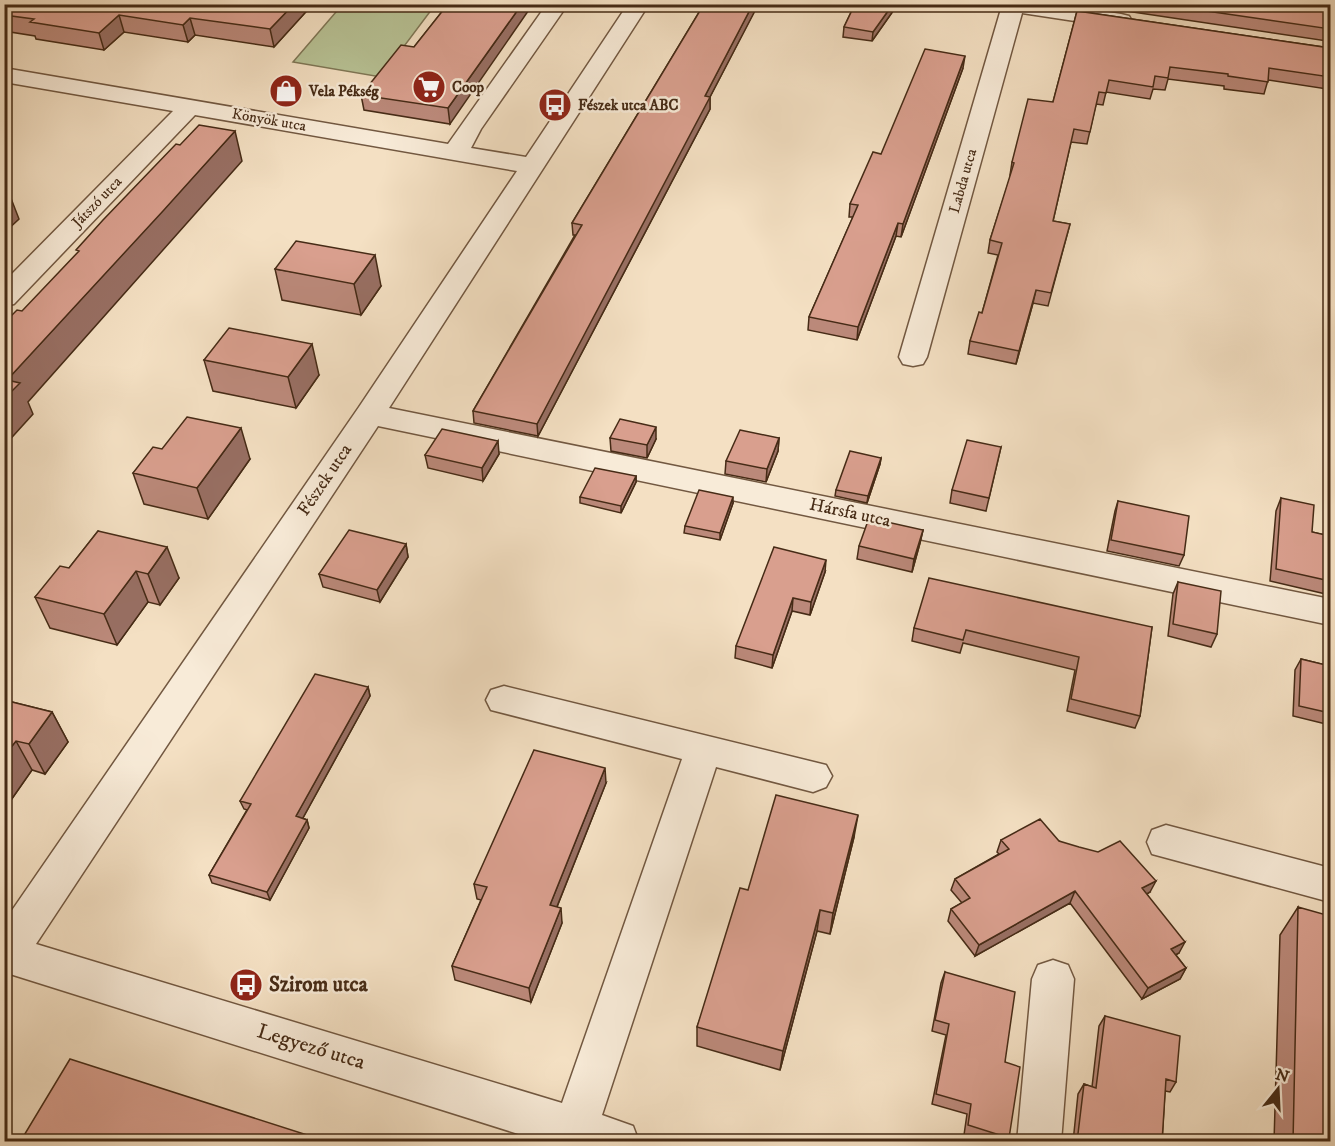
<svg xmlns="http://www.w3.org/2000/svg" width="1335" height="1146" viewBox="0 0 1335 1146" font-family="'IM FELL DW Pica',serif">
	<style>
		.green { fill: #b8c396; stroke: #7f7756; stroke-width: 1.5 }
		.lines { fill: none; stroke-linecap: round; stroke-linejoin: round }
		.minor-casing { stroke: #725841; stroke-width: 3 }
		.minor { fill: #f8ebd8; fill-rule: evenodd }
		.wall { fill: #bb897a; stroke: #462b16; stroke-width: 1.5 }
		.shaded-wall { fill: #986f63; stroke: #462b16; stroke-width: 1.5 }
		.building { fill: #d99f8e; stroke: #462b16; stroke-width: 1.5 }
		.labels { text-anchor: middle; dominant-baseline: central; stroke-width: 5; stroke-linejoin: round; paint-order: stroke }
		.far-poi-label { font-size: 15px; font-weight: bold; fill: #462b16; stroke: #f8ebd8; text-anchor: start }
		.far-street-label { font-size: 15px; fill: #462b16; stroke: #f8ebd8 }
		.street-label { font-size: 18px; fill: #462b16; stroke: #f8ebd8 }
		.near-poi-label { font-size: 21px; font-weight: bold; fill: #462b16; stroke: #f8ebd8; text-anchor: start }
		.near-street-label { font-size: 21px; fill: #462b16; stroke: #f8ebd8 }
	</style>
	<rect width="100%" height="100%" fill="#f4e0c3"/>
	<filter id="stains"><feTurbulence type="fractalNoise" baseFrequency=".00333" numOctaves="4"/><feColorMatrix values="0 0 0 0 .2 0 0 0 0 .09 0 0 0 0 .02 0 0 0 .5 -.17"/></filter>
	<radialGradient id="worn" r=".72"><stop offset=".6" stop-color="#630" stop-opacity="0"/><stop offset="1" stop-color="#630" stop-opacity=".3"/></radialGradient>
	<path class="green" d="M 342,5 L 435,5 L 381,77 L 293,62 Z"/>
	<g class="lines">
		<g class="minor-casing">
			<path id="minor" d="M 547,4 L 568,4 L 481,129 L 471,148 L 526,157 L 628,4 L 649,4 L 389,408 L 1330,599 L 1330,625 L 378,426 L 36,944 L 562,1103 L 682,759 L 491,710 L 486,700 L 491,690 L 504,686 L 826,765 L 832,776 L 826,787 L 813,792 L 716,767 L 602,1115 L 633,1126 L 639,1142 L 544,1142 L 10,974 L 4,976 L 4,922 L 359,407 L 517,171 L 195,115 L 14,304 L 4,306 L 4,282 L 173,111 L 4,82 L 4,68 L 448,144 Z
				M 997,4 L 1054,4 L 1121,14 L 1129,16 L 1132,21 L 1129,26 L 1121,28 L 1022,13 L 927,357 L 923,364 L 913,366 L 903,364 L 899,357 L 1001,9 Z
				M 1166,825 L 1330,868 L 1330,902 L 1152,854 L 1147,842 L 1152,830 Z
				M 1053,960 L 1068,965 L 1074,979 L 1061,1142 L 1017,1142 L 1032,979 L 1038,965 Z"/>
		</g>
		<use href="#minor" class="minor"/>
	</g>
	<path class="wall" d="M 4,4 L 313,4 L 274,47 L 195,35 L 188,42 L 124,32 L 104,50 L 36,39 L 35,36 L 4,31 Z
		M 448,4 L 450,124 L 364,110 L 361,95 L 414,47 Z
		M 704,4 L 758,4 L 710,97 L 710,109 L 538,436 L 474,423 L 473,411 L 575,235 L 573,235 L 572,223 Z
		M 855,4 L 898,4 L 872,41 L 843,37 L 844,27 Z
		M 1079,4 L 1330,4 L 1330,31 L 1327,41 Z
		M 1077,11 L 1330,48 L 1330,80 L 1327,89 L 1268,80 L 1264,94 L 1224,89 L 1224,86 L 1168,79 L 1165,90 L 1153,89 L 1150,99 L 1106,92 L 1103,105 L 1096,104 L 1087,144 L 1071,142 L 1053,221 L 1070,224 L 1048,306 L 1033,303 L 1016,364 L 968,354 L 970,341 L 982,313 L 998,255 L 988,253 L 990,240 L 1011,175 L 1010,175 L 1012,162 L 1053,102 Z
		M 963,68 L 901,237 L 896,236 L 857,340 L 808,330 L 809,317 L 853,217 L 849,217 L 850,204 L 881,154 Z
		M 275,269 L 381,286 L 361,315 L 282,300 Z
		M 204,360 L 319,375 L 296,408 L 213,391 Z
		M 610,438 L 656,439 L 647,458 L 611,451 Z
		M 779,438 L 778,451 L 766,482 L 725,474 L 726,461 Z
		M 1001,447 L 986,511 L 950,503 L 952,490 Z
		M 162,449 L 250,459 L 208,519 L 144,504 L 133,473 Z
		M 499,454 L 483,481 L 428,468 L 425,455 Z
		M 881,458 L 880,464 L 867,503 L 835,496 L 836,490 Z
		M 636,476 L 636,482 L 621,513 L 580,503 L 580,497 Z
		M 1281,498 L 1312,532 L 1330,536 L 1330,595 L 1270,581 L 1276,511 Z
		M 1118,501 L 1184,555 L 1179,566 L 1107,551 L 1115,511 Z
		M 733,503 L 720,540 L 684,533 L 685,526 Z
		M 923,530 L 920,543 L 912,572 L 857,559 L 859,546 Z
		M 98,531 L 179,578 L 160,605 L 148,602 L 117,645 L 50,628 L 35,597 L 69,568 Z
		M 406,544 L 408,557 L 380,602 L 323,587 L 319,574 Z
		M 825,572 L 810,615 L 792,611 L 772,668 L 735,658 L 736,646 Z
		M 1178,582 L 1217,634 L 1211,647 L 1168,636 L 1173,594 Z
		M 1152,627 L 1140,716 L 1135,728 L 1067,711 L 1075,670 L 963,643 L 960,653 L 912,641 L 914,628 Z
		M 1301,659 L 1330,666 L 1330,725 L 1293,716 L 1295,670 Z
		M 368,687 L 370,696 L 303,818 L 307,820 L 309,828 L 270,900 L 212,883 L 209,875 L 247,810 L 244,809 L 240,801 Z
		M 4,700 L 52,712 L 68,742 L 45,774 L 32,770 L 4,810 Z
		M 606,783 L 557,907 L 562,923 L 531,1002 L 455,980 L 452,966 L 481,900 L 477,899 L 474,884 Z
		M 854,837 L 830,934 L 817,931 L 780,1070 L 697,1046 L 697,1027 L 748,890 Z
		M 1001,840 L 1059,841 L 1150,892 L 1147,894 L 1179,953 L 1176,955 L 1186,968 L 1180,979 L 1142,999 L 1070,903 L 975,956 L 948,921 L 951,909 L 962,903 L 951,890 L 955,879 L 999,854 L 997,852 Z
		M 1298,907 L 1330,1142 L 1274,1142 L 1280,935 Z
		M 945,972 L 1005,1062 L 1009,1138 L 1007,1142 L 985,1142 L 964,1135 L 967,1114 L 932,1104 L 946,1035 L 932,1031 L 941,983 Z
		M 1105,1016 L 1176,1082 L 1170,1092 L 1165,1091 L 1162,1142 L 1073,1142 L 1078,1094 L 1084,1084 L 1092,1087 L 1099,1026 Z"/>
	<path class="shaded-wall" d="M 294,4 L 313,4 L 274,47 L 270,29 Z
		M 522,4 L 533,4 L 450,124 L 448,108 Z
		M 753,4 L 758,4 L 758,5 L 710,97 L 710,109 L 538,436 L 537,424 L 705,96 Z
		M 893,4 L 898,4 L 872,41 L 873,32 Z
		M 119,15 L 124,32 L 104,50 L 99,33 Z
		M 190,18 L 195,35 L 188,42 L 183,25 Z
		M 965,56 L 963,68 L 901,237 L 903,224 Z
		M 235,131 L 242,161 L 28,402 L 33,414 L 4,446 L 4,399 L 7,380 Z
		M 7,188 L 19,219 L 4,233 L 4,191 Z
		M 898,223 L 896,236 L 857,340 L 858,327 Z
		M 375,255 L 381,286 L 361,315 L 354,284 Z
		M 1036,290 L 1033,303 L 1016,364 L 1019,351 Z
		M 312,344 L 319,375 L 296,408 L 288,377 Z
		M 656,427 L 656,439 L 647,458 L 647,445 Z
		M 241,428 L 250,459 L 208,519 L 197,488 Z
		M 779,438 L 778,451 L 766,482 L 767,469 Z
		M 498,441 L 499,454 L 483,481 L 482,468 Z
		M 881,458 L 880,464 L 867,503 L 868,496 Z
		M 636,476 L 636,482 L 621,513 L 621,506 Z
		M 733,497 L 733,503 L 720,540 L 720,533 Z
		M 923,530 L 920,543 L 912,572 L 914,559 Z
		M 406,544 L 408,557 L 380,602 L 377,590 Z
		M 167,547 L 179,578 L 160,605 L 148,574 Z
		M 826,560 L 825,572 L 810,615 L 811,602 Z
		M 136,571 L 148,602 L 117,645 L 104,614 Z
		M 793,598 L 792,611 L 772,668 L 773,655 Z
		M 368,687 L 370,696 L 299,825 L 296,816 Z
		M 52,712 L 68,742 L 45,774 L 29,744 Z
		M 16,741 L 32,770 L 4,810 L 4,756 Z
		M 605,768 L 606,783 L 552,919 L 550,905 Z
		M 858,815 L 854,837 L 830,934 L 833,913 Z
		M 307,820 L 309,828 L 270,900 L 267,892 Z
		M 1156,881 L 1150,892 L 1137,900 L 1142,888 Z
		M 1075,891 L 1070,903 L 975,956 L 979,945 Z
		M 561,908 L 562,923 L 531,1002 L 529,988 Z
		M 820,910 L 817,931 L 780,1070 L 783,1051 Z
		M 1185,942 L 1179,953 L 1165,960 L 1171,949 Z
		M 1186,968 L 1180,979 L 1142,999 L 1148,988 Z"/>
	<path class="building" d="M 4,4 L 294,4 L 270,29 L 190,18 L 183,25 L 119,15 L 99,33 L 30,22 L 34,19 L 4,15 Z
		M 448,4 L 522,4 L 448,108 L 361,95 L 401,45 L 414,47 Z
		M 704,4 L 753,4 L 705,96 L 710,97 L 537,424 L 473,411 L 582,225 L 572,223 Z
		M 855,4 L 893,4 L 873,32 L 844,27 Z
		M 1158,4 L 1330,4 L 1330,29 Z
		M 1077,11 L 1330,48 L 1330,77 L 1269,68 L 1268,82 L 1228,76 L 1228,74 L 1170,67 L 1168,78 L 1155,76 L 1153,87 L 1109,80 L 1106,93 L 1099,92 L 1090,132 L 1074,129 L 1053,221 L 1070,224 L 1051,293 L 1036,290 L 1019,351 L 970,341 L 979,312 L 982,313 L 1002,243 L 990,240 L 1014,163 L 1012,162 L 1028,99 L 1053,102 Z
		M 925,49 L 965,56 L 903,224 L 898,223 L 858,327 L 809,317 L 858,205 L 850,204 L 873,152 L 881,154 Z
		M 199,125 L 235,131 L 163,211 L 7,380 L 20,383 L 4,399 L 4,323 L 17,310 L 22,311 L 79,251 L 76,250 L 103,220 L 176,144 L 180,145 Z
		M 296,241 L 375,255 L 354,284 L 275,269 Z
		M 229,328 L 312,344 L 288,377 L 204,360 Z
		M 187,417 L 241,428 L 197,488 L 133,473 L 153,447 L 162,449 Z
		M 620,419 L 656,427 L 647,445 L 610,438 Z
		M 442,429 L 498,441 L 482,468 L 425,455 Z
		M 740,430 L 779,438 L 767,469 L 726,461 Z
		M 967,440 L 1001,447 L 989,498 L 952,490 Z
		M 850,451 L 881,458 L 868,496 L 836,490 Z
		M 595,468 L 636,476 L 621,506 L 580,497 Z
		M 699,490 L 733,497 L 720,533 L 685,526 Z
		M 1281,498 L 1314,505 L 1312,532 L 1330,536 L 1330,581 L 1276,569 Z
		M 1118,501 L 1189,516 L 1184,555 L 1111,540 Z
		M 869,518 L 923,530 L 914,559 L 859,546 Z
		M 349,530 L 406,544 L 377,590 L 319,574 Z
		M 98,531 L 167,547 L 148,574 L 136,571 L 104,614 L 35,597 L 60,566 L 69,568 Z
		M 774,547 L 826,560 L 811,602 L 793,598 L 773,655 L 736,646 Z
		M 929,578 L 1152,627 L 1140,716 L 1071,699 L 1079,657 L 966,630 L 963,640 L 914,628 Z
		M 1178,582 L 1221,591 L 1217,634 L 1173,624 Z
		M 1301,659 L 1330,666 L 1330,713 L 1299,706 Z
		M 315,674 L 368,687 L 296,816 L 307,820 L 267,892 L 209,875 L 251,804 L 240,801 Z
		M 4,700 L 52,712 L 29,744 L 16,741 L 4,756 Z
		M 534,750 L 605,768 L 550,905 L 561,908 L 529,988 L 452,966 L 487,887 L 474,884 Z
		M 776,795 L 858,815 L 833,913 L 820,910 L 783,1051 L 697,1027 L 740,888 L 748,890 Z
		M 1040,819 L 1059,841 L 1079,847 L 1098,852 L 1120,841 L 1156,881 L 1142,888 L 1185,942 L 1171,949 L 1186,968 L 1148,988 L 1075,891 L 979,945 L 951,909 L 970,898 L 955,879 L 1009,849 L 1001,840 Z
		M 1298,907 L 1330,916 L 1330,1142 L 1293,1142 Z
		M 945,972 L 1015,992 L 1005,1062 L 1020,1067 L 1009,1138 L 968,1125 L 971,1104 L 936,1094 L 949,1024 L 935,1020 Z
		M 1105,1016 L 1180,1036 L 1176,1082 L 1166,1079 L 1162,1142 L 1077,1142 L 1084,1084 L 1096,1088 Z
		M 70,1059 L 329,1142 L 20,1142 Z"/>
	<defs>
		<g id="supermarket-disc" transform="scale(1.725)"><circle r="9.5" fill="#8f2418" stroke="#f8ebd8"/><path d="M-6-5.5h2.5l.6 2H6L4.5 2H-2.5L-4.4-4H-6ZM-1.5 3.2a1.3 1.3 0 1 0 .1 0ZM3 3.2a1.3 1.3 0 1 0 .1 0Z" fill="#fff"/></g>
		<g id="shop-disc" transform="scale(1.725)"><circle r="9.5" fill="#8f2418" stroke="#f8ebd8"/><path d="M-5-2.5h2.3a2.7 3.5 0 0 1 5.4 0H5L5.5 6h-11ZM-1.5-2.5h3a1.5 2.3 0 0 0-3 0Z" fill="#fff"/></g>
		<g id="bus-disc" transform="scale(1.725)"><circle r="9.5" fill="#8f2418" stroke="#f8ebd8"/><path d="M-5-6H5V4H4V6H2V4H-2V6H-4V4H-5ZM-3.5-4V0h7V-4ZM-3.5 1.2v1.5H-2V1.2ZM2 1.2v1.5H3.5V1.2Z" fill="#fff"/></g>
	</defs>
	<g fill-rule="evenodd">
		<use href="#supermarket-disc" x="429" y="87"/>
		<use href="#shop-disc" x="286" y="91"/>
		<use href="#bus-disc" x="555" y="105"/>
		<use href="#bus-disc" x="246" y="985"/>
	</g>
	<g class="labels">
		<g class="far-poi-label">
			<text x="452" y="87">Coop</text>
			<text x="309" y="91">Vela Pékség</text>
			<text x="578" y="105">Fészek utca ABC</text>
		</g>
		<g class="far-street-label">
			<text transform="translate(269 120) rotate(10)">Könyök utca</text>
			<text transform="translate(963 181) rotate(-74)">Labda utca</text>
			<text transform="translate(97 202) rotate(-46)">Játszó utca</text>
		</g>
		<g class="street-label">
			<text transform="translate(325 480) rotate(-56)">Fészek utca</text>
			<text transform="translate(850 513) rotate(12)">Hársfa utca</text>
		</g>
		<g class="near-poi-label">
			<text x="269" y="985">Szirom utca</text>
		</g>
		<g class="near-street-label">
			<text transform="translate(311 1047) rotate(17)">Legyező utca</text>
		</g>
	</g>
	<rect width="1335" height="1146" fill="none" stroke="#f4e0c3" stroke-width="24"/>
	<rect x="6" y="6" width="1323" height="1134" fill="none" stroke="#462b16" stroke-width="3"/>
	<rect x="12" y="12" width="1311" height="1122" fill="none" stroke="#462b16" stroke-width="1.5"/>
	<g transform="translate(1278 1089) rotate(18)" stroke="#f8ebd8" stroke-width="4.5" paint-order="stroke">
	<path d="M0-4.5L10 22L0 15L-10 22Z" fill="#462b16"/>
	<text y="-9" font-size="16" font-weight="bold" text-anchor="middle" fill="#462b16">N</text>
	</g>
	<rect width="100%" height="100%" filter="url(#stains)"/>
	<rect width="100%" height="100%" fill="url(#worn)"/>
</svg>
